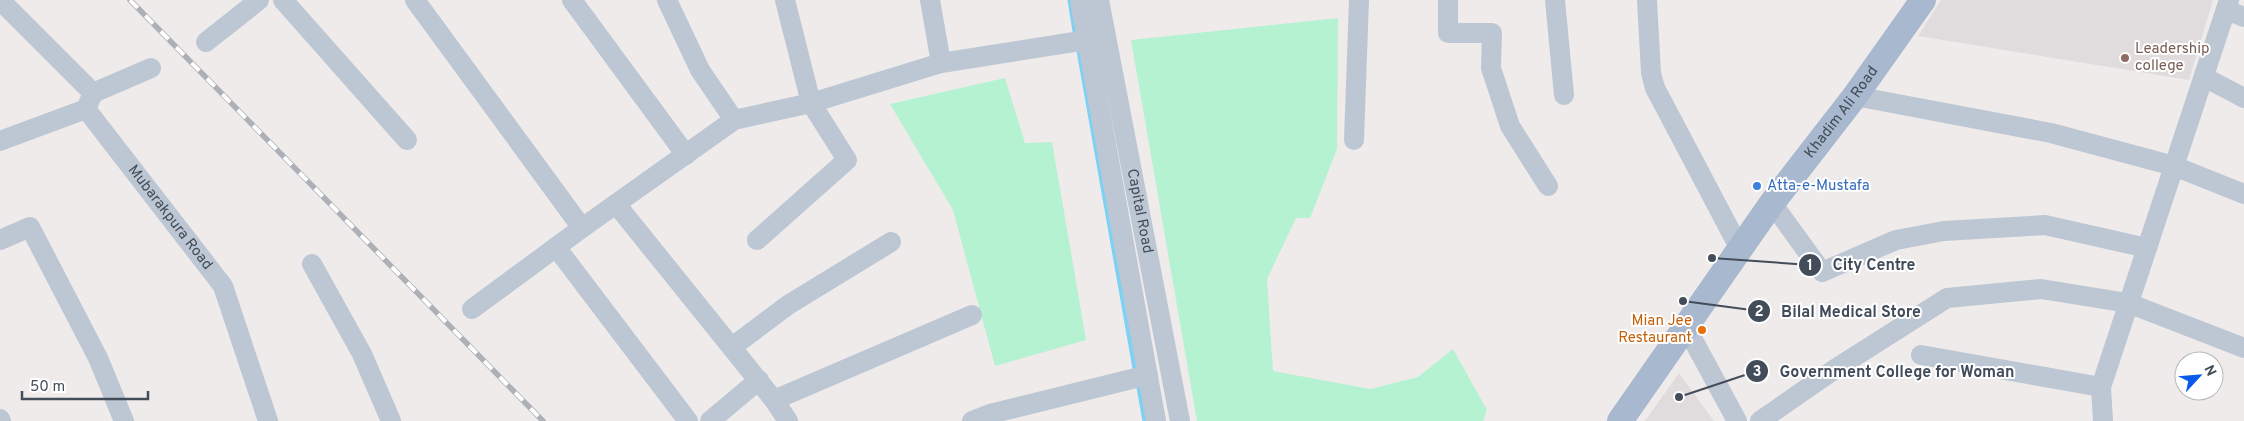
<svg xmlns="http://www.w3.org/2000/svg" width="2244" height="421" viewBox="0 0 2244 421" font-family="Overpass,sans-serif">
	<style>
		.education { fill: #e0dcdd }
		.green { fill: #b4f2d1 }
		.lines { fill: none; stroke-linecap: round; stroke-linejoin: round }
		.stream { stroke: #7dd1f3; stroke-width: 5 }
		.minor { stroke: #bdc7d3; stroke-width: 20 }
		.major { stroke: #a8b8ce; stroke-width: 26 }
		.rail-casing { stroke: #adb0b7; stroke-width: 5.5 }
		.rail { stroke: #fff; stroke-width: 4; stroke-dasharray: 11; stroke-linecap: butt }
		.education-dot { fill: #8d6e63; stroke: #fff; stroke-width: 2 }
		.shop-dot { fill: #3f7fe0; stroke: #fff; stroke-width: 2 }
		.food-dot { fill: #e8710a; stroke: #fff; stroke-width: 2 }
		.labels { text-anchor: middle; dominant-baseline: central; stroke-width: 4; stroke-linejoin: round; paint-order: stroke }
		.education-label { font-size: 15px; fill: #785e54; stroke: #fff; text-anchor: start }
		.street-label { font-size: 15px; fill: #434d5a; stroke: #fff }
		.shop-label { font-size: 15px; fill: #366cbe; stroke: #fff; text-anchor: start }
		.food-label { font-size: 15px; fill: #c56008; stroke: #fff; text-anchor: end }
		.leader { fill: none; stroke: #434d5a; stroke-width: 2 }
		.callout-dot { fill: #434d5a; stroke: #fff; stroke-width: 2 }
		.mark-label { font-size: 15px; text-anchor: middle; font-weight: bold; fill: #fff }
		.callout-label { font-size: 16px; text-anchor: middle; font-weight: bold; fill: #434d5a; stroke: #fff; stroke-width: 4; stroke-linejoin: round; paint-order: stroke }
	</style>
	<rect width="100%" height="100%" fill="#efebeb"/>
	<path class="education" d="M 1941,0 L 2213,0 L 2189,80 L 1918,36 Z
		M 1679,373 L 1714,421 L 1645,421 Z"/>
	<path class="green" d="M 1338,18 L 1337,149 L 1310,218 L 1296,218 L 1267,279 L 1273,371 L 1370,389 L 1418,377 L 1453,349 L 1487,410 L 1483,421 L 1197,421 L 1131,40 Z
		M 1005,78 L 1025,143 L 1052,142 L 1086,340 L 995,366 L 953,210 L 890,104 Z"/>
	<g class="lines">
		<path class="stream" d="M 1070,0 L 1076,37
			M 1078,45 L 1136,374
			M 1138,382 L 1145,421"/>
		<g class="minor">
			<path d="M 0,0 L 93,93 L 86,109"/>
			<path d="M 283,0 L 407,140"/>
			<path d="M 415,0 L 582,228"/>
			<path d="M 572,0 L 686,155"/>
			<path d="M 667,0 L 700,70 L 734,120"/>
			<path d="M 930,0 L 941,63"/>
			<path d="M 1080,0 L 1156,421"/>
			<path id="s1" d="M 1099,0 L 1180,421"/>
			<path d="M 1448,0 L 1448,33 L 1492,33 L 1491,68 L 1510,126 L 1548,186"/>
			<path d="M 1555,0 L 1564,95"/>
			<path d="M 1647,0 L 1651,73 L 1655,88 L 1740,249"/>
			<path d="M 2226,10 L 2244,17"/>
			<path d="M 206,42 L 259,0"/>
			<path d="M 2204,77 L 2244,98"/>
			<path d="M 93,93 L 151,68"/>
			<path d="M 1855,96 L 2051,133 L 2174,166 L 2244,194"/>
			<path d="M 1354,140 L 1359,0"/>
			<path id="s2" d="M 0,141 L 86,109 L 223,286 L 268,421"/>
			<path d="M 1772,203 L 1822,272 L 1896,240 L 1944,231 L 2045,225 L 2147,248"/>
			<path d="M 616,204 L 774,400 L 788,421"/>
			<path d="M 0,240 L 30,227 L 98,358 L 124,421"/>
			<path d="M 757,240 L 847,160 L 811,103 L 785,0"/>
			<path d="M 556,247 L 688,421"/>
			<path d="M 312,264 L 362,354 L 391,421"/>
			<path d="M 472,309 L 582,228 L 734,120 L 811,103 L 941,63 L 1106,37"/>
			<path d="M 1686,327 L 1737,421"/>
			<path d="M 732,347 L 788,305 L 891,242"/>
			<path d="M 1921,355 L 2101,387"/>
			<path d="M 774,400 L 972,315"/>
			<path d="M 0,419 L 1,421"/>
			<path d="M 710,421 L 759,380"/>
			<path d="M 972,421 L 990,414 L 1148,375"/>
			<path d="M 1760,421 L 1835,369 L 1947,298 L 2041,289 L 2128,303 L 2244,348"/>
			<path d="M 2103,421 L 2101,387 L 2229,0"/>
		</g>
		<path class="major" id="s3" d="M 1620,421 L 1772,203 L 1855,96 L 1923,0"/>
		<g class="rail-casing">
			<path id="rail" d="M 130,0 L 543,421"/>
		</g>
		<use href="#rail" class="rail"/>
	</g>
	<circle class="education-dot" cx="2125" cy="58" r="5"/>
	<circle class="shop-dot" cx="1757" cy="186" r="5"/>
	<circle class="food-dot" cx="1702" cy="330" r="5"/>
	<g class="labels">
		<g class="education-label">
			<text x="2135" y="49">Leadership<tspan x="2135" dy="17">college</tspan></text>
		</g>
		<g class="street-label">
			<text stroke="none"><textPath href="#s3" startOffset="380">Khadim Ali Road</textPath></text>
			<text stroke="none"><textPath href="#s1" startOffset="215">Capital Road</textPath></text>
			<text stroke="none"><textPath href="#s2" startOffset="229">Mubarakpura Road</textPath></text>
		</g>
		<g class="shop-label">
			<text x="1767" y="186">Atta-e-Mustafa</text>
		</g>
		<g class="food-label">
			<text x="1692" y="321">Mian Jee<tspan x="1692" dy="17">Restaurant</tspan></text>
		</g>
	</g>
	<path class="leader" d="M1712 258L1810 265M1683 301L1759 311M1679 397L1757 371"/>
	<g class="callout-dot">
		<circle cx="1712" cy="258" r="5"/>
		<circle cx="1683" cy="301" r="5"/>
		<circle cx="1679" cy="397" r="5"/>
		<circle cx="1810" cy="265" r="12"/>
		<circle cx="1759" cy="311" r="12"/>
		<circle cx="1757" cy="371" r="12"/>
	</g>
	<g class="mark-label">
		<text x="1810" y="270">1</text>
		<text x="1759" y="316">2</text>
		<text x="1757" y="376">3</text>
	</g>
	<g class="callout-label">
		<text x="1874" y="270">City Centre</text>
		<text x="1851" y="317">Bilal Medical Store</text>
		<text x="1897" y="377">Government College for Woman</text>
	</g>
	<g transform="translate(2199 376) rotate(64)"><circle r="24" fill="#ffffff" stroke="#b4b8bd"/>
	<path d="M0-4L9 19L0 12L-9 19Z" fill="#095aeb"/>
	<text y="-8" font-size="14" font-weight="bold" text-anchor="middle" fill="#434d5a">N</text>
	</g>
	<path d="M22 391v8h126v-8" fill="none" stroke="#434d5a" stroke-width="2.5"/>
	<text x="30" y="391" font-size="15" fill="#434d5a" stroke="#ffffff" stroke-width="4" paint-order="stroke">50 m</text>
</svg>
